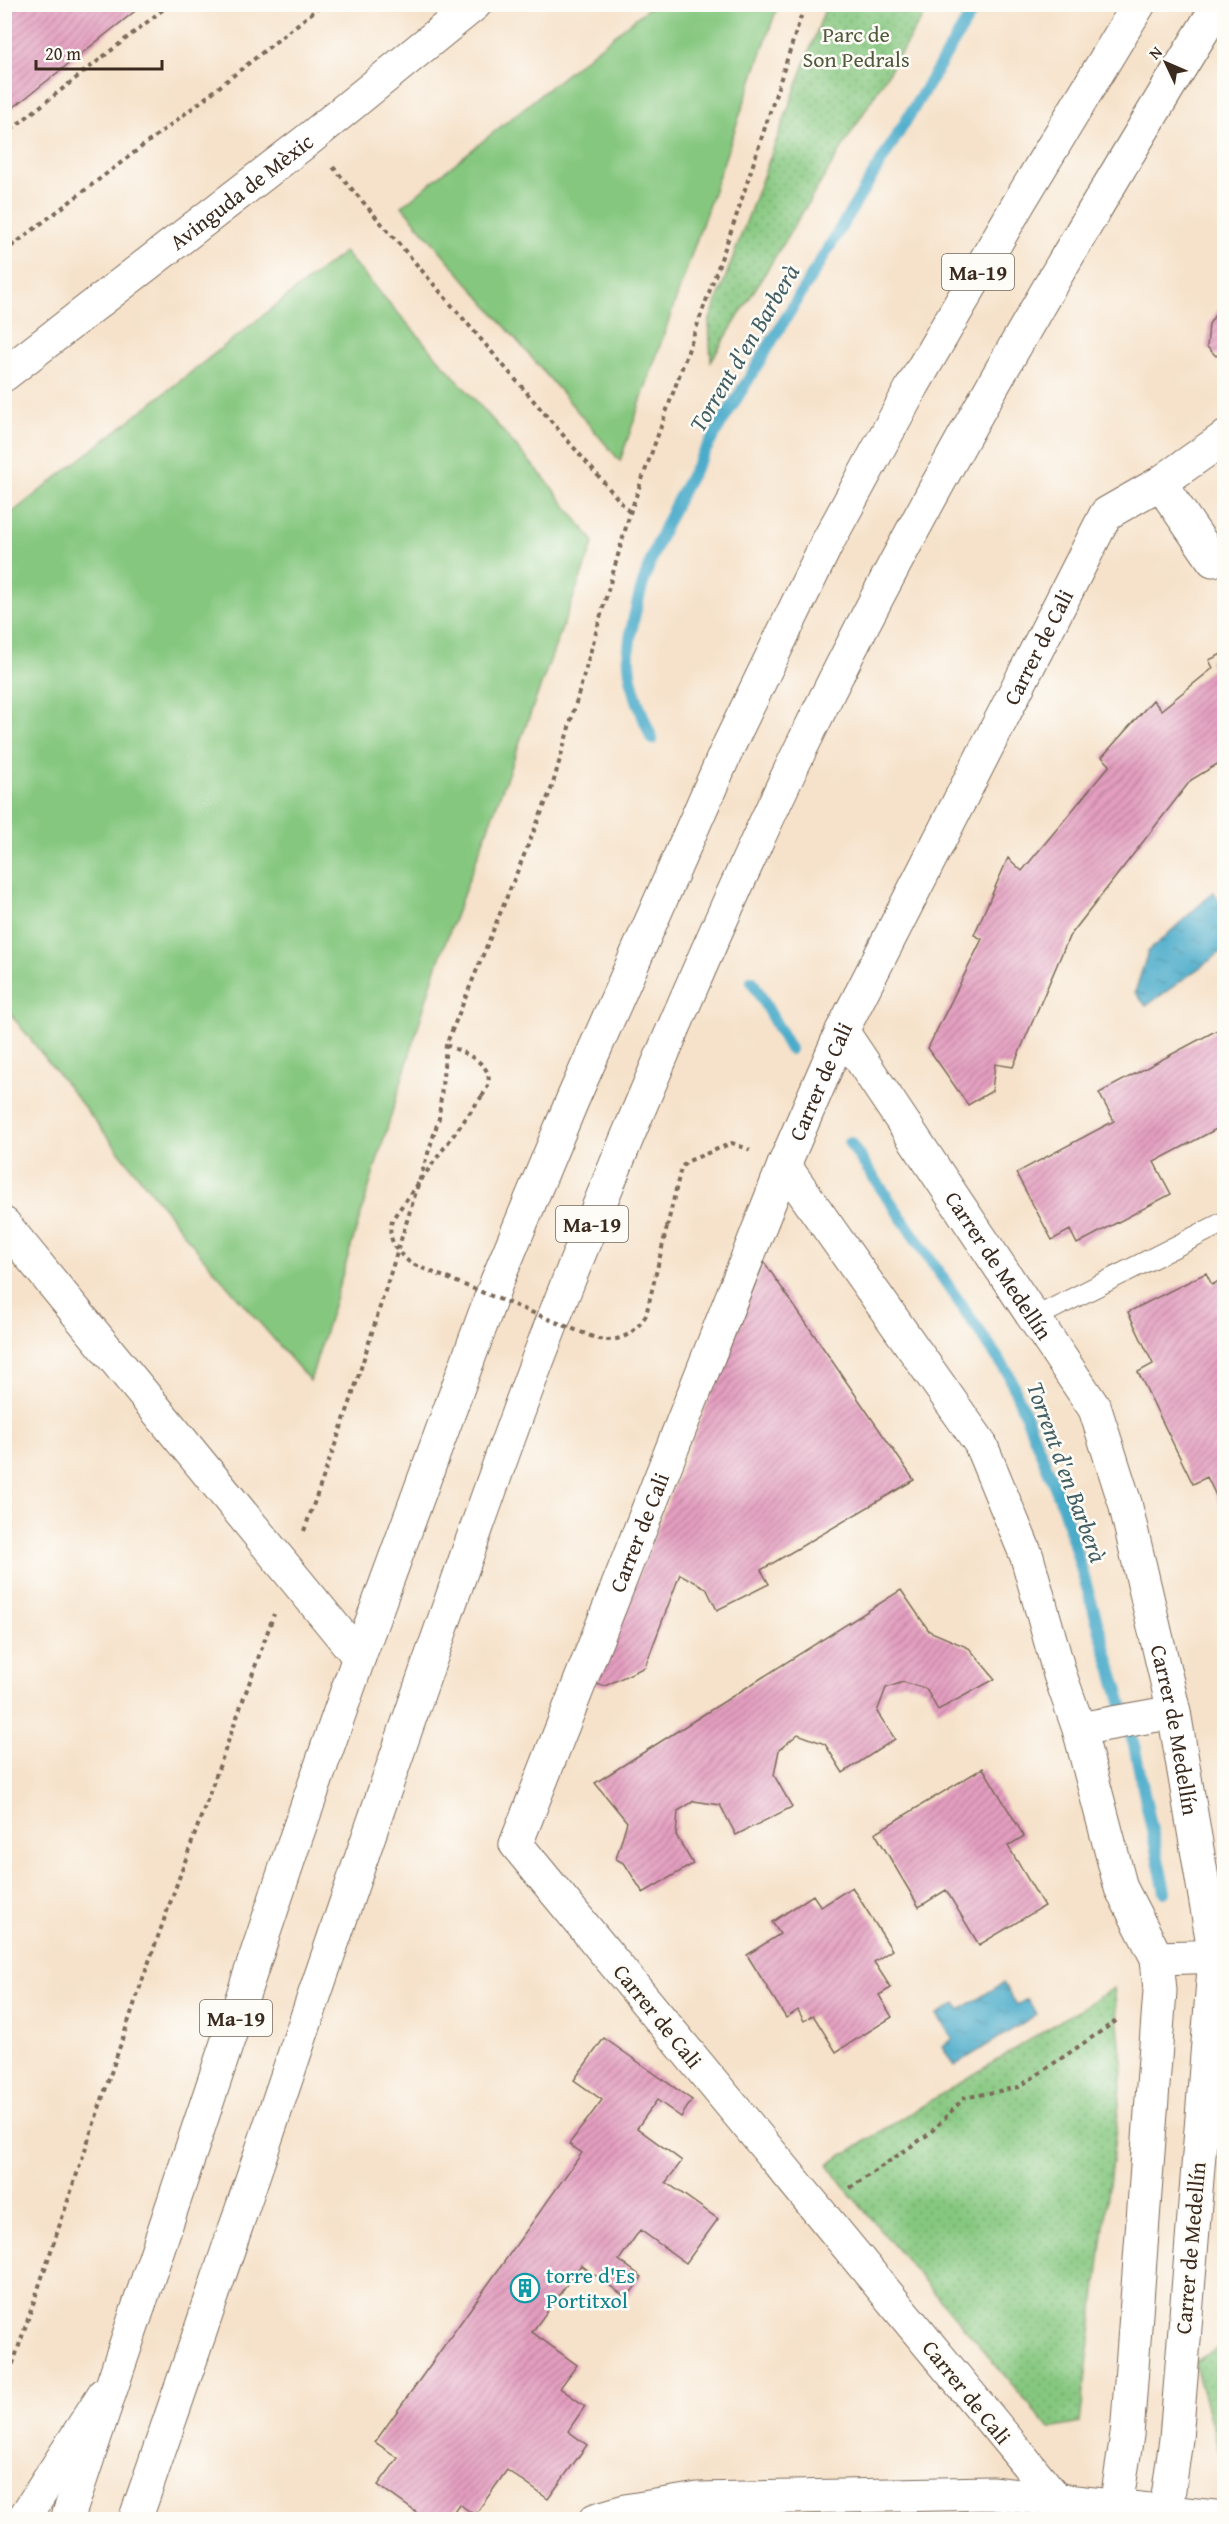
<svg xmlns="http://www.w3.org/2000/svg" width="1229" height="2524" viewBox="0 0 1229 2524" font-family="'Gentium Book Plus',serif">
	<style>
		.grass { fill: #85c77f; stroke: #60784e; stroke-width: 1.5 }
		.park { fill: url(#park-dots); stroke: #60784e; stroke-width: 1.5 }
		.water { fill: url(#water-ripples); stroke: #436b74; stroke-width: 1.5 }
		.lines { fill: none; stroke-linecap: round; stroke-linejoin: round }
		.stream { stroke: #4bacca; stroke-width: 12 }
		.building { fill: url(#building-hatch) }
		.lane-casing { stroke: #7c6a5a; stroke-width: 22 }
		.street-casing { stroke: #7c6a5a; stroke-width: 35 }
		.secondary-casing { stroke: #7c6a5a; stroke-width: 35 }
		.highway-casing { stroke: #7c6a5a; stroke-width: 35 }
		.path { stroke: #7c6a5a; stroke-width: 4; stroke-dasharray: 4.5 4.5; stroke-linecap: butt }
		.lane { stroke: #fff; stroke-width: 20 }
		.street { stroke: #fff; stroke-width: 33 }
		.secondary { stroke: #fff; stroke-width: 33 }
		.highway { stroke: #fff; stroke-width: 33 }
		.path-bridge { stroke: #7c6a5a; stroke-width: 4; stroke-dasharray: 4.5 4.5; stroke-linecap: butt }
		.labels { text-anchor: middle; dominant-baseline: central; stroke-width: 5; stroke-linejoin: round; paint-order: stroke }
		.shield { fill: #fdfcf7; stroke: #75695f; stroke-width: 1.5 }
		.shield-label { font-size: 21px; font-weight: bold; fill: #3b2a1e }
		.park-label { font-size: 22px; fill: #51593b; stroke: #fdfcf7 }
		.street-label { font-size: 22px; fill: #3b2a1e; stroke: #fdfcf7 }
		.culture-label { font-size: 22px; fill: #0d838f; stroke: #fdfcf7; text-anchor: start }
		.water-label { font-size: 24px; font-style: italic; fill: #415e63; stroke: #fdfcf7 }
	</style>
	<defs>
		<pattern id="park-dots" width="8" height="8" patternUnits="userSpaceOnUse" patternTransform="scale(1.5)"><rect width="8" height="8" fill="#85c77f"/><path d="M2 2h.1M6 6h.1" fill="none" stroke="#6ea267" stroke-width="1.8" stroke-linecap="round"/></pattern>
		<pattern id="water-ripples" width="26" height="14" patternUnits="userSpaceOnUse" patternTransform="scale(1.5)"><rect width="26" height="14" fill="#4bacca"/><path d="M2 4q2-2 4 0t4 0M15 11q2-2 4 0t4 0" fill="none" stroke="#408ca3"/></pattern>
		<pattern id="building-hatch" width="6" height="6" patternUnits="userSpaceOnUse" patternTransform="scale(1.5)"><rect width="6" height="6" fill="#e49ec0"/><path d="M-1 1l2-2M0 6l6-6M5 7l2-2" fill="none" stroke="#ba819b"/></pattern>
	</defs>
	<rect width="100%" height="100%" fill="#fdfcf7"/>
	<filter id="ink" filterUnits="userSpaceOnUse"><feTurbulence type="fractalNoise" baseFrequency=".0167" numOctaves="2"/><feDisplacementMap in="SourceGraphic" scale="12" xChannelSelector="R" yChannelSelector="G"/><feConvolveMatrix kernelMatrix="1 2 1 2 8 2 1 2 1" color-interpolation-filters="sRGB"/></filter>
	<filter id="wash" filterUnits="userSpaceOnUse"><feTurbulence type="fractalNoise" baseFrequency=".008" numOctaves="4" result="noise"/><feDisplacementMap in="SourceGraphic" scale="24" xChannelSelector="R" yChannelSelector="G"/><feGaussianBlur stdDeviation="1.35" result="paint"/><feColorMatrix in="noise" values="0 0 0 0 0 0 0 0 0 0 0 0 0 0 0 0 0 1.4 0 .05"/><feComposite in="paint" operator="in"/></filter>
	<g filter="url(#wash)">
		<rect width="100%" height="100%" fill="#f6e2ca"/>
		<path class="grass" d="M 652,5 L 778,5 L 620,461 L 402,206 Z
			M 344,252 L 545,479 L 594,542 L 436,968 L 310,1381 L 201,1255 L 5,1007 L 4,519 Z"/>
		<path class="park" d="M 827,4 L 930,5 L 711,361 L 709,322 Z
			M 1114,1988 L 1123,2071 L 1080,2423 L 1050,2429 L 845,2188 L 828,2164 Z
			M 1224,2345 L 1224,2468 L 1194,2362 Z"/>
		<path class="water" d="M 1214,892 L 1224,908 L 1224,950 L 1146,1006 L 1135,992 L 1148,952 Z
			M 1003,1983 L 1017,2005 L 1027,1999 L 1037,2014 L 954,2066 L 942,2046 L 953,2039 L 937,2015 L 956,2003 L 960,2010 Z"/>
		<g class="lines">
			<path class="stream" d="M 652,739 C 641,711 626,679 629,647 C 642,538 712,441 767,349 C 836,234 906,119 977,4
				M 752,981 L 790,1049
				M 850,1143 L 1008,1373 L 1062,1504 L 1134,1745 L 1165,1892"/>
		</g>
		<g id="blocks">
			<path class="building" d="M 4,4 L 144,4 L 4,115 Z
				M 1224,301 L 1224,350 L 1216,356 L 1207,347 L 1209,324 Z
				M 1224,653 L 1224,760 L 1191,780 L 1069,937 L 1013,1067 L 995,1064 L 992,1091 L 968,1105 L 928,1048 L 982,939 L 974,935 L 1008,858 L 1022,871 L 1110,765 L 1102,757 L 1153,700 L 1161,710 L 1213,668 L 1209,660 Z
				M 1219,1029 L 1224,1039 L 1224,1125 L 1154,1162 L 1171,1194 L 1077,1244 L 1070,1230 L 1052,1240 L 1016,1173 L 1114,1121 L 1099,1093 Z
				M 764,1262 L 914,1480 L 761,1570 L 769,1584 L 717,1610 L 706,1588 L 680,1574 L 645,1667 L 605,1686 L 595,1684 Z
				M 1206,1273 L 1212,1285 L 1224,1278 L 1224,1512 L 1207,1477 L 1193,1484 L 1138,1372 L 1153,1364 L 1128,1312 Z
				M 901,1590 L 929,1631 L 969,1648 L 995,1679 L 938,1710 L 926,1689 L 903,1682 L 886,1688 L 877,1712 L 895,1739 L 843,1773 L 825,1744 L 798,1734 L 779,1750 L 774,1775 L 792,1807 L 736,1835 L 720,1805 L 694,1801 L 678,1811 L 676,1835 L 693,1864 L 643,1893 L 625,1864 L 616,1859 L 627,1822 L 595,1783 Z
				M 983,1768 L 1024,1836 L 1008,1846 L 1044,1906 L 979,1945 L 946,1890 L 919,1907 L 875,1833 Z
				M 852,1887 L 892,1950 L 874,1962 L 891,1988 L 879,1995 L 892,2017 L 836,2052 L 813,2015 L 804,2021 L 798,2010 L 786,2018 L 747,1955 L 780,1934 L 772,1922 L 813,1895 L 821,1907 Z
				M 604,2038 L 692,2100 L 681,2117 L 657,2100 L 637,2128 L 682,2161 L 666,2182 L 718,2219 L 686,2263 L 640,2230 L 619,2260 L 642,2277 L 627,2298 L 581,2265 L 532,2332 L 577,2365 L 560,2388 L 585,2406 L 568,2431 L 587,2445 L 548,2499 L 507,2470 L 475,2515 L 459,2504 L 448,2520 L 427,2520 L 378,2485 L 398,2458 L 375,2442 L 582,2153 L 569,2144 L 602,2100 L 574,2080 Z"/>
		</g>
	</g>
	<g filter="url(#ink)">
		<use href="#blocks" fill-opacity="0" stroke="#7c6a5a" stroke-width="1.5"/>
		<g class="lines">
			<g class="lane-casing">
				<path id="lane" d="M 1034,1318 L 1224,1222"/>
			</g>
			<g class="street-casing">
				<g id="street">
					<path d="M 1160,483 L 1213,560 L 1224,553"/>
					<path id="s1" d="M 842,1031 L 1095,1409 L 1125,1503 L 1174,1712 L 1215,1956 L 1176,2439 L 1166,2511"/>
					<path d="M 784,1165 L 980,1443 L 1027,1557 L 1060,1675 L 1079,1729 L 1121,1888 L 1157,1958 L 1160,1991 L 1127,2435 L 1116,2506"/>
					<path d="M 4,1224 L 359,1657"/>
					<path d="M 1079,1729 L 1174,1712"/>
					<path d="M 1157,1958 L 1224,1956"/>
					<path id="s2" d="M 1056,2499 L 516,1844 L 784,1165 L 842,1031 L 1106,514 L 1160,483 L 1224,438"/>
				</g>
			</g>
			<g class="secondary-casing">
				<g id="secondary">
					<path id="s3" d="M 4,375 L 309,139 L 475,4"/>
					<path d="M 23,2520 L 104,2394"/>
					<path d="M 595,2520 L 625,2511 L 698,2499 L 991,2493 L 1224,2518"/>
				</g>
			</g>
			<g class="highway-casing">
				<path id="highway" d="M 67,2520 L 292,1849 L 359,1657 L 497,1281 L 572,1101 L 729,745 L 826,545 L 912,387 L 1020,201 L 1139,4
					M 135,2520 C 239,2224 335,1927 440,1632 C 481,1515 522,1397 568,1282 C 640,1103 716,924 800,750 C 925,493 1070,247 1219,4"/>
			</g>
			<path class="path" d="M 4,135 L 170,4
				M 333,167 L 630,513
				M 4,252 L 199,103 L 323,4
				M 446,1045 C 467,1054 504,1067 482,1096
				M 667,1227 L 681,1168 L 686,1162 L 732,1143 L 750,1150
				M 304,1531 L 350,1403 L 439,1118 L 446,1045 L 552,787 L 630,513 L 735,220 L 805,4
				M 850,2188 L 929,2134 L 964,2098 L 1019,2087 L 1119,2019
				M 4,2390 L 142,1981 L 274,1614"/>
			<use href="#lane" class="lane"/>
			<use href="#street" class="street"/>
			<use href="#secondary" class="secondary"/>
			<use href="#highway" class="highway"/>
			<path class="path-bridge" d="M 482,1096 L 393,1218 C 385,1238 397,1253 412,1264 L 598,1339 C 619,1343 635,1334 646,1315 L 667,1227"/>
		</g>
	</g>
	<defs>
		<g id="building-ring" transform="scale(1.5)"><circle r="9.5" fill="#fdfcf7" stroke="#0f9aa8" stroke-width="1.5"/><path d="M-4-6H4V6H1V3H-1V6H-4ZM-2.5-4.3h1.7v1.8h-1.7ZM.8-4.3h1.7v1.8H.8ZM-2.5-1h1.7V.8h-1.7ZM.8-1h1.7V.8H.8Z" fill="#0f9aa8"/></g>
	</defs>
	<g fill-rule="evenodd">
		<use href="#building-ring" x="525" y="2288"/>
	</g>
	<g class="labels">
		<g class="shield">
			<rect x="942" y="254" width="72" height="36" rx="4.5"/>
			<rect x="556" y="1206" width="72" height="36" rx="4.5"/>
			<rect x="200" y="2000" width="72" height="36" rx="4.5"/>
		</g>
		<g class="shield-label">
			<text x="978" y="272">Ma-19</text>
			<text x="592" y="1224">Ma-19</text>
			<text x="236" y="2018">Ma-19</text>
		</g>
		<g class="park-label">
			<text x="856" y="34">Parc de<tspan x="856" dy="25">Son Pedrals</tspan></text>
		</g>
		<g class="street-label">
			<text stroke="none"><textPath href="#s3" startOffset="300">Avinguda de Mèxic</textPath></text>
			<text stroke="none"><textPath href="#s2" startOffset="2156">Carrer de Cali</textPath></text>
			<text stroke="none"><textPath href="#s2" startOffset="1670">Carrer de Cali</textPath></text>
			<text stroke="none"><textPath href="#s1" startOffset="282">Carrer de Medellín</textPath></text>
			<text stroke="none"><textPath href="#s2" startOffset="1184">Carrer de Cali</textPath></text>
			<text stroke="none"><textPath href="#s1" startOffset="786">Carrer de Medellín</textPath></text>
			<text transform="translate(658 2016) rotate(51)">Carrer de Cali</text>
			<text transform="translate(1190 2248) rotate(-85)">Carrer de Medellín</text>
			<text transform="translate(967 2392) rotate(51)">Carrer de Cali</text>
		</g>
		<g class="culture-label">
			<text x="546" y="2275">torre d'Es<tspan x="546" dy="25">Portitxol</tspan></text>
		</g>
		<g class="water-label">
			<text transform="translate(744 348) rotate(-59)">Torrent d'en Barberà</text>
			<text transform="translate(1067 1472) rotate(70)">Torrent d'en Barberà</text>
		</g>
	</g>
	<rect width="1229" height="2524" fill="none" stroke="#fdfcf7" stroke-width="24"/>
	<g transform="translate(1166 63) rotate(314)" stroke="#fdfcf7" stroke-width="4.5" paint-order="stroke">
	<path d="M0-4.5L10 22L0 15L-10 22Z" fill="#3b2a1e"/>
	<text y="-9" font-size="16" font-weight="bold" text-anchor="middle" fill="#3b2a1e">N</text>
	</g>
	<path d="M36 60v9h126v-9" fill="none" stroke="#3b2a1e" stroke-width="3"/>
	<text x="45" y="60" font-size="18" fill="#3b2a1e" stroke="#fdfcf7" stroke-width="4.5" paint-order="stroke">20 m</text>
</svg>
